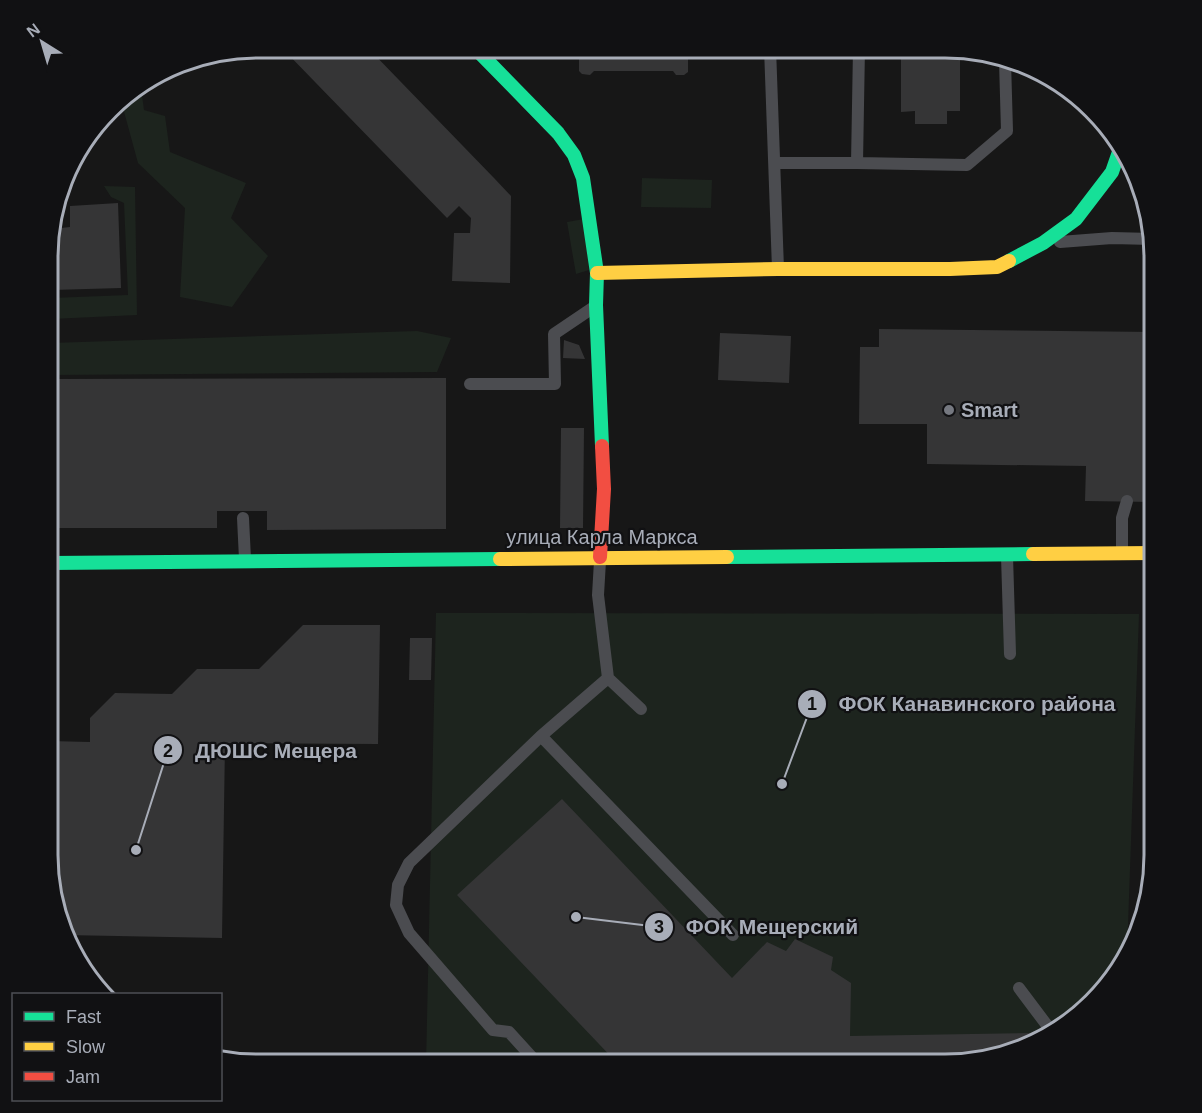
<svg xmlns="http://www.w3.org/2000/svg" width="1202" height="1113" viewBox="0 0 1202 1113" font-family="Helvetica,sans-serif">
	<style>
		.green { fill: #1d241e }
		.building { fill: #353536 }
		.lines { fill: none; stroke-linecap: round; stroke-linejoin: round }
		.lane { stroke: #4b4c50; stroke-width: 12 }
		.fast { stroke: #16e098; stroke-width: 14 }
		.slow { stroke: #ffcf43; stroke-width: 14 }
		.jam { stroke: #f24e42; stroke-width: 14 }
		.poi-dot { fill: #757880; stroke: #111113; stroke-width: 2 }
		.labels { text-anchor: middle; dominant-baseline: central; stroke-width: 4.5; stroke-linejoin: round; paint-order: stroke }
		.poi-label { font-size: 20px; font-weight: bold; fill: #a8adb8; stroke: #111113; text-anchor: start }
		.street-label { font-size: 20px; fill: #a8adb8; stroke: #111113 }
		.rim { fill: none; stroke: #a8adb8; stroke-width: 3 }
		.leader { fill: none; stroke: #a8adb8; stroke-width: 2 }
		.callout-dot { fill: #a8adb8; stroke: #111113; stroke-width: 2 }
		.mark-label { font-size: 18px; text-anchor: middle; font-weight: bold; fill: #111 }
		.callout-label { font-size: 21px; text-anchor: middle; font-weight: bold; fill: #a8adb8; stroke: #111113; stroke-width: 4.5; stroke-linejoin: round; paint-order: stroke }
	</style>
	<rect width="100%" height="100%" fill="#171717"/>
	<path class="green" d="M 141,88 L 144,110 L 165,116 L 170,152 L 246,183 L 231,218 L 268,256 L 232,307 L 180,297 L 185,208 L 138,163 L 123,108 L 114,106 L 120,100 Z
		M 642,178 L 712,180 L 711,208 L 641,207 Z
		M 104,186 L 135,187 L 137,315 L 51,319 L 52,298 L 128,295 L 124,203 L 111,197 Z
		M 584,219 L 589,270 L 576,274 L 567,222 Z
		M 417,331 L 451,338 L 437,372 L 51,375 L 51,343 Z
		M 436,613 L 1139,614 L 1127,954 L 1082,1013 L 1024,1049 L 958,1065 L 426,1065 Z"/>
	<path class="building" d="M 282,48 L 368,48 L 494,178 L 511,196 L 510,283 L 452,281 L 454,233 L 470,233 L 471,218 L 459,206 L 447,218 Z
		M 573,48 L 692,48 L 692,52 L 688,52 L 688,72 L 684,75 L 676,75 L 673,71 L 594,71 L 590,75 L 582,74 L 579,71 L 579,51 L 573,51 Z
		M 901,48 L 960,49 L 960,111 L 947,111 L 947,124 L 915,124 L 915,111 L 901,112 Z
		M 118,203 L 121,288 L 52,290 L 52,229 L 70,227 L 70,206 Z
		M 879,329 L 1154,332 L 1154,502 L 1085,501 L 1086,466 L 927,464 L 927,424 L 859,424 L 860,347 L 879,347 Z
		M 720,333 L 791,336 L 789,383 L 718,380 Z
		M 564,340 L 579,345 L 585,359 L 563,358 Z
		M 446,378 L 446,529 L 267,530 L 267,511 L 217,511 L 217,528 L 50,528 L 51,379 Z
		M 561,428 L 584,428 L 583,528 L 560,528 Z
		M 303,625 L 380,625 L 378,744 L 225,743 L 222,938 L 64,935 L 48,869 L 49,741 L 90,742 L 90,718 L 115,693 L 172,694 L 197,669 L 259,669 Z
		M 410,638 L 432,638 L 431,680 L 409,680 Z
		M 562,799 L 732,978 L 767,942 L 786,951 L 795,939 L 833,957 L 831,970 L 851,983 L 850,1036 L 1032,1033 L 1033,1044 L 1024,1049 L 958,1065 L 619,1065 L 457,895 Z"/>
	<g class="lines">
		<path class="lane" d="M 770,48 L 778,269
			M 859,48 L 857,163 L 967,165 L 1007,131 L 1005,61
			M 775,163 L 857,163
			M 1060,242 L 1112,238 L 1152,239
			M 470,384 L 555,384 L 554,334 L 594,307
			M 243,518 L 245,559
			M 1122,552 L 1122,518 L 1127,501
			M 1007,556 L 1010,654
			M 600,561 L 598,595 L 608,678 L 641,709
			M 541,736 L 733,935
			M 1019,988 L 1052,1032
			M 539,1065 L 509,1032 L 493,1030 L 409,933 L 396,905 L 398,885 L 409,863 L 541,736 L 608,678"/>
		<path class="fast" d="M 475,48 L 558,133 L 574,155 L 583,178 L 597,273 L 596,305 L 602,446
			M 1009,261 L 1043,243 L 1076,219 L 1112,172 L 1120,149
			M 727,557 L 1033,554
			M 50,563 L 500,559"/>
		<path class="slow" d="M 597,273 L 778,269 L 950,269 L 997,267 L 1009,261
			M 1033,554 L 1154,553
			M 500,559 L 727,557"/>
		<path class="jam" d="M 600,557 L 604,489 L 602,446"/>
	</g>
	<circle class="poi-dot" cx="949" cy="410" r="6"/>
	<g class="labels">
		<g class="poi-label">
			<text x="961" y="410">Smart</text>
		</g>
		<g class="street-label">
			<text x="602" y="537">улица Карла Маркса</text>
		</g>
	</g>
	<path d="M0 0H1202V1113H0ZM257 58H945A199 199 0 0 1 1144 257V855A199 199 0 0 1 945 1054H257A199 199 0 0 1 58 855V257A199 199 0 0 1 257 58Z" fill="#111113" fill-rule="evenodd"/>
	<path class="rim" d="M257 58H945A199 199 0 0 1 1144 257V855A199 199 0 0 1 945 1054H257A199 199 0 0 1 58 855V257A199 199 0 0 1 257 58Z"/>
	<path class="leader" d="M782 784L812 704M136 850L168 750M576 917L659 927"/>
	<g class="callout-dot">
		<circle cx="782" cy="784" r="6"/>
		<circle cx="136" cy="850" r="6"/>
		<circle cx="576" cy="917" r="6"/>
		<circle cx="812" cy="704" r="15"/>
		<circle cx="168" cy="750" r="15"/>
		<circle cx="659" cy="927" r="15"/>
	</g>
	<g class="mark-label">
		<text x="812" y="710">1</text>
		<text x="168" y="757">2</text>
		<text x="659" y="933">3</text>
	</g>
	<g class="callout-label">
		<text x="977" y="711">ФОК Канавинского района</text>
		<text x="276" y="758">ДЮШС Мещера</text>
		<text x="772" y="934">ФОК Мещерский</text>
	</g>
	<rect x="12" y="993" width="210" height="108" fill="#111113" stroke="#4d4f55" stroke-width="1.5"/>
	<rect x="24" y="1012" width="30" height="9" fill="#16e098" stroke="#4d4f55" stroke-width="1.5"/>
	<text x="66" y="1023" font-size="18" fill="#a8adb8">Fast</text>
	<rect x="24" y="1042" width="30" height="9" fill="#ffcf43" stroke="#4d4f55" stroke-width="1.5"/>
	<text x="66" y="1053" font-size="18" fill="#a8adb8">Slow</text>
	<rect x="24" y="1072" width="30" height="9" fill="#f24e42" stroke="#4d4f55" stroke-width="1.5"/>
	<text x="66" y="1083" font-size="18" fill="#a8adb8">Jam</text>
	<g transform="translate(42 42) rotate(323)" stroke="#111113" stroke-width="4.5" paint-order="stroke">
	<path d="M0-4.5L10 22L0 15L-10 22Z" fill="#a8adb8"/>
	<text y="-9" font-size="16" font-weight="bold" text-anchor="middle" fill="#a8adb8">N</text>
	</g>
</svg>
